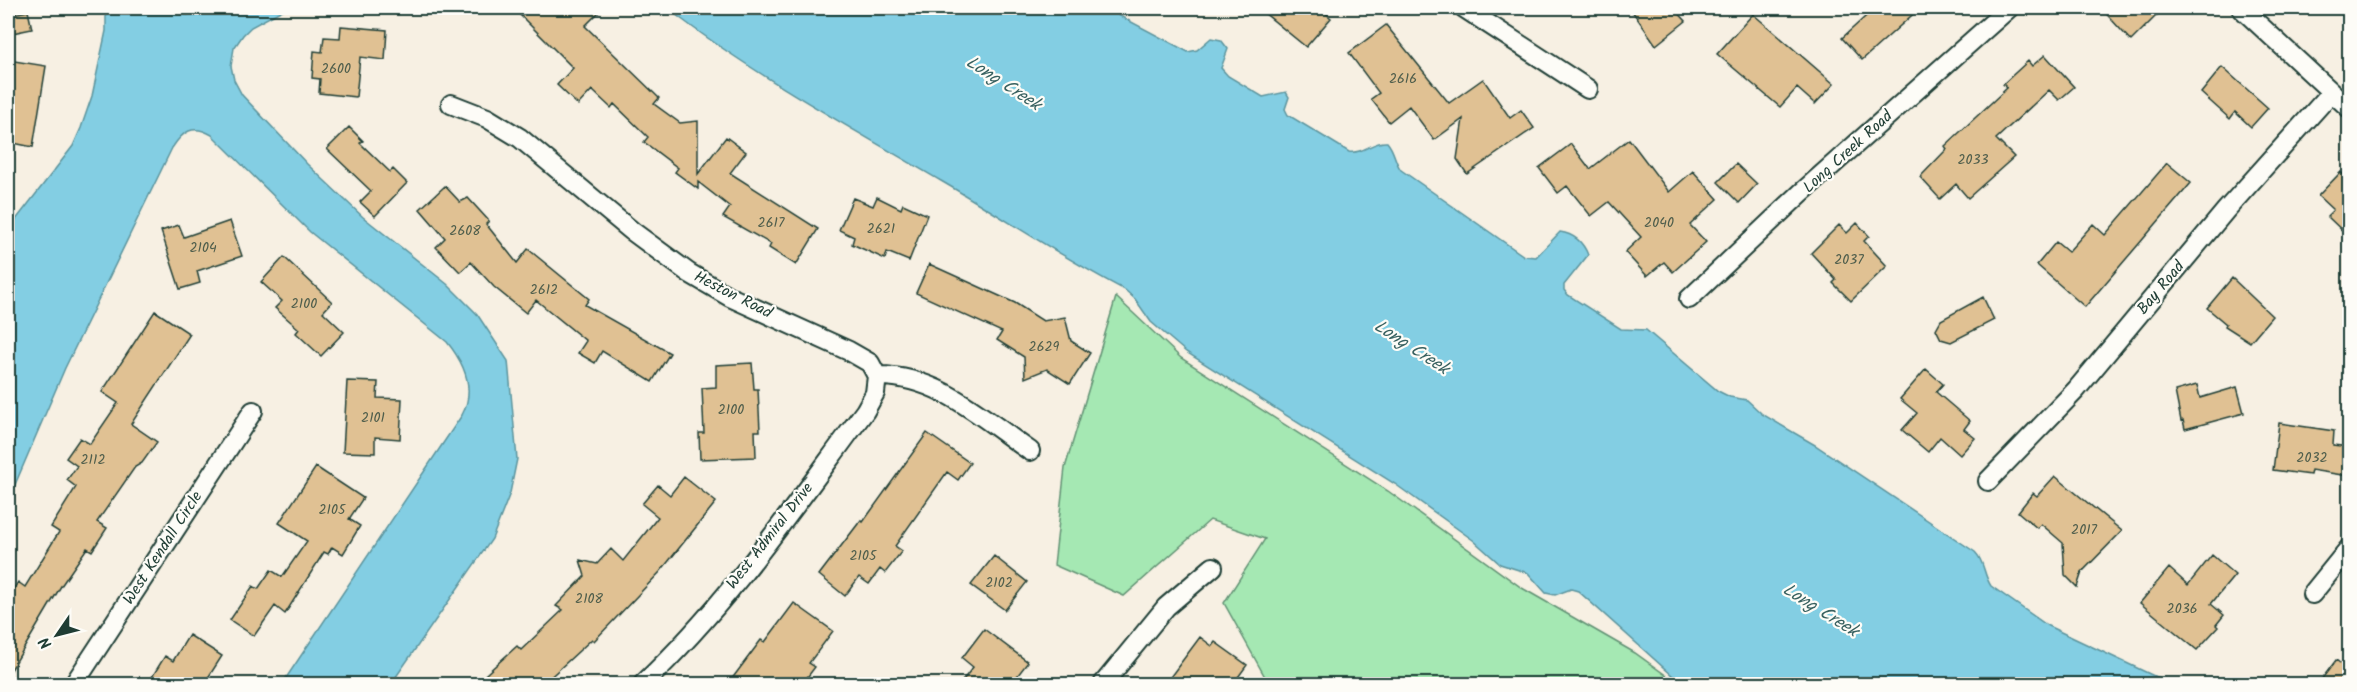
<svg xmlns="http://www.w3.org/2000/svg" width="2357" height="692" viewBox="0 0 2357 692" font-family="Kalam,sans-serif">
	<style>
		.green { fill: #a5e8b3; stroke: #629274; stroke-width: 1.5 }
		.water { fill: #83cee3; stroke: #5b949d; stroke-width: 1.5 }
		.building { fill: #e0c193; stroke: #1f3d34; stroke-width: 1.5 }
		.lines { fill: none; stroke-linecap: round; stroke-linejoin: round }
		.minor-casing { stroke: #1f3d34; stroke-width: 22 }
		.minor { stroke: #fdfcf7; stroke-width: 18 }
		.labels { text-anchor: middle; dominant-baseline: central; stroke-width: 4.5; stroke-linejoin: round; paint-order: stroke }
		.number-label { font-size: 14px; fill: #4f5e4c }
		.street-label { font-size: 16px; fill: #1f3d34; stroke: #fdfcf7 }
		.water-label { font-size: 18px; font-style: italic; fill: #386160; stroke: #fdfcf7 }
	</style>
	<rect width="100%" height="100%" fill="#f7f0e3"/>
	<filter id="ink" filterUnits="userSpaceOnUse"><feTurbulence type="fractalNoise" baseFrequency=".0167" numOctaves="2"/><feDisplacementMap in="SourceGraphic" scale="12" xChannelSelector="R" yChannelSelector="G"/><feConvolveMatrix kernelMatrix="1 2 1 2 8 2 1 2 1" color-interpolation-filters="sRGB"/></filter>
	<g filter="url(#ink)">
		<path class="green" d="M 1116,297 L 1181,358 L 1388,491 L 1522,588 L 1635,653 L 1678,684 L 1269,684 L 1224,603 L 1265,539 L 1210,520 L 1124,596 L 1054,565 L 1065,468 Z"/>
		<path class="water" d="M 106,8 L 167,8 L 175,13 L 188,15 L 205,8 L 286,8 L 251,27 L 243,35 L 234,48 L 231,66 L 234,80 L 242,95 L 307,164 L 363,217 L 447,284 L 477,314 L 508,361 L 517,459 L 510,493 L 492,539 L 391,684 L 282,684 L 462,415 C 476,389 464,363 447,342 L 310,232 L 212,135 C 193,124 183,131 172,148 L 65,368 L 8,501 L 8,230 L 73,146 L 81,128 L 92,96 L 106,31 Z
			M 667,8 L 1105,8 L 1188,52 L 1197,50 L 1211,38 L 1221,40 L 1228,49 L 1221,68 L 1228,76 L 1263,97 L 1286,92 L 1289,97 L 1285,109 L 1288,115 L 1349,152 C 1364,154 1372,141 1387,142 C 1395,151 1394,161 1401,170 L 1524,256 L 1536,257 L 1560,232 C 1574,234 1583,242 1588,255 L 1564,285 L 1564,290 L 1568,295 L 1621,329 L 1646,330 L 1718,391 L 1730,397 L 1747,400 L 1762,414 L 1815,445 L 1975,552 C 1985,562 1983,574 1991,586 L 2048,626 L 2154,676 L 2180,684 L 1682,684 L 1578,591 L 1571,589 L 1555,595 L 1546,593 L 1528,573 L 1500,564 L 1473,540 L 1395,484 L 1186,352 L 1151,322 L 1135,299 L 1125,290 C 1061,257 1003,217 941,181 C 848,126 752,74 667,8 Z"/>
		<path class="building" d="M 513,8 L 603,8 L 585,26 L 659,98 L 654,104 L 680,123 L 698,121 L 698,174 L 726,137 L 746,152 L 730,173 L 818,229 L 796,265 L 769,248 L 771,244 L 723,217 L 730,207 L 698,182 L 698,189 L 675,172 L 678,168 L 644,142 L 648,137 L 614,104 L 611,108 L 592,90 L 578,105 L 557,85 L 573,68 Z
			M 1258,8 L 1320,8 L 1331,18 L 1306,47 Z
			M 1630,8 L 1674,8 L 1686,21 L 1656,45 Z
			M 1875,8 L 1920,8 L 1862,60 L 1842,38 Z
			M 2101,8 L 2164,8 L 2131,41 Z
			M 28,11 L 32,29 L 12,33 L 8,15 Z
			M 1753,14 L 1834,84 L 1815,104 L 1797,88 L 1780,107 L 1717,54 Z
			M 1386,25 L 1449,103 L 1483,79 L 1510,118 L 1521,110 L 1534,128 L 1467,174 L 1457,159 L 1463,119 L 1434,140 L 1409,106 L 1389,122 L 1371,99 L 1379,93 L 1349,53 Z
			M 341,26 L 387,30 L 385,60 L 360,57 L 356,97 L 319,93 L 320,79 L 312,78 L 314,51 L 322,52 L 324,37 L 340,38 Z
			M 2045,55 L 2074,87 L 2059,100 L 2049,90 L 1996,139 L 2014,157 L 1968,198 L 1956,184 L 1940,199 L 1920,177 L 1947,149 L 1945,146 L 2007,88 L 2003,84 L 2028,61 L 2032,66 Z
			M 8,60 L 46,66 L 33,147 L 8,142 Z
			M 2222,67 L 2268,108 L 2251,127 L 2235,112 L 2230,119 L 2201,93 Z
			M 349,127 L 363,141 L 360,143 L 390,172 L 393,169 L 407,183 L 375,216 L 360,202 L 371,191 L 327,149 Z
			M 1629,139 L 1669,192 L 1693,171 L 1718,199 L 1690,225 L 1706,242 L 1673,272 L 1664,262 L 1647,276 L 1625,252 L 1641,237 L 1609,202 L 1591,216 L 1567,186 L 1558,193 L 1539,168 L 1571,144 L 1590,169 Z
			M 2167,163 L 2191,183 L 2085,307 L 2037,265 L 2056,242 L 2068,252 L 2093,224 L 2105,235 Z
			M 1736,164 L 1757,184 L 1739,203 L 1718,182 Z
			M 2341,172 L 2349,182 L 2349,237 L 2327,216 L 2333,210 L 2318,196 Z
			M 445,186 L 460,202 L 468,198 L 489,221 L 486,224 L 517,263 L 528,249 L 589,299 L 585,305 L 670,353 L 652,382 L 602,351 L 595,363 L 578,353 L 586,341 L 536,300 L 526,313 L 494,287 L 471,262 L 460,272 L 436,247 L 445,238 L 420,209 Z
			M 877,197 L 901,209 L 903,204 L 927,215 L 909,261 L 887,252 L 885,259 L 852,244 L 854,237 L 839,230 L 853,198 L 873,206 Z
			M 230,221 L 242,256 L 197,271 L 200,283 L 180,289 L 161,231 L 179,225 L 184,237 Z
			M 1857,223 L 1869,236 L 1864,241 L 1887,266 L 1851,301 L 1833,283 L 1836,280 L 1811,253 L 1839,225 L 1847,233 Z
			M 284,257 L 332,302 L 323,312 L 344,332 L 321,356 L 296,333 L 299,329 L 275,308 L 282,301 L 261,282 Z
			M 929,264 L 1015,303 L 1043,321 L 1065,317 L 1071,341 L 1090,353 L 1070,384 L 1047,369 L 1025,378 L 1024,357 L 997,340 L 1002,332 L 916,293 Z
			M 2232,278 L 2272,316 L 2250,342 L 2225,326 L 2226,324 L 2207,308 Z
			M 1983,297 L 1994,320 L 1951,342 L 1941,339 L 1936,329 L 1941,320 Z
			M 155,311 L 190,334 L 131,424 L 157,442 L 142,463 L 135,467 L 97,522 L 107,528 L 92,551 L 87,548 L 61,586 L 8,675 L 8,597 L 18,582 L 25,587 L 59,532 L 51,527 L 76,487 L 67,480 L 77,466 L 66,458 L 80,438 L 90,444 L 118,403 L 102,392 Z
			M 752,363 L 754,389 L 758,389 L 760,431 L 755,431 L 756,457 L 700,459 L 699,433 L 704,433 L 702,388 L 716,387 L 716,365 Z
			M 1926,369 L 1943,384 L 1936,392 L 1970,421 L 1964,429 L 1975,438 L 1960,455 L 1940,437 L 1928,452 L 1902,430 L 1917,413 L 1900,399 Z
			M 347,381 L 378,382 L 377,398 L 402,399 L 400,439 L 375,437 L 375,453 L 343,452 Z
			M 2197,385 L 2200,398 L 2237,387 L 2244,413 L 2185,429 L 2183,420 L 2181,421 L 2175,391 Z
			M 2279,423 L 2334,431 L 2333,445 L 2349,447 L 2349,476 L 2311,470 L 2310,475 L 2273,470 Z
			M 927,433 L 970,463 L 958,480 L 947,472 L 895,546 L 902,551 L 885,573 L 880,569 L 869,584 L 859,577 L 845,596 L 819,575 L 861,520 L 863,522 Z
			M 316,467 L 363,498 L 349,519 L 360,526 L 343,554 L 332,547 L 328,554 L 324,552 L 285,614 L 275,606 L 254,636 L 230,620 L 253,586 L 258,589 L 271,570 L 282,577 L 307,541 L 279,523 Z
			M 2055,476 L 2122,531 L 2082,572 L 2077,587 L 2065,575 L 2063,543 L 2041,524 L 2037,528 L 2018,512 L 2033,493 L 2037,496 Z
			M 684,477 L 716,502 L 660,572 L 594,641 L 592,639 L 543,684 L 475,684 L 517,646 L 521,650 L 563,610 L 556,606 L 585,576 L 580,560 L 597,564 L 611,549 L 623,561 L 658,517 L 642,504 L 658,485 L 670,495 Z
			M 2212,555 L 2235,575 L 2211,604 L 2224,615 L 2216,625 L 2218,627 L 2197,650 L 2140,603 L 2169,568 L 2188,585 Z
			M 994,556 L 1027,582 L 1005,610 L 971,585 Z
			M 794,603 L 833,631 L 809,663 L 815,667 L 802,684 L 728,684 L 761,640 L 765,642 Z
			M 984,629 L 1028,662 L 1011,684 L 960,684 L 973,667 L 962,658 Z
			M 189,635 L 222,656 L 204,684 L 163,684 L 152,677 L 165,656 L 173,661 Z
			M 1200,637 L 1212,646 L 1215,642 L 1247,665 L 1233,684 L 1165,684 Z
			M 2336,660 L 2349,670 L 2349,684 L 2318,684 Z"/>
		<g class="lines">
			<g class="minor-casing">
				<path id="minor" d="M 1464,8 L 1588,89
					M 2241,8 L 2350,109
					M 451,104 L 487,118 L 520,138 L 632,231 L 689,273 L 730,297 L 849,351 L 870,363 L 877,376 C 938,375 982,418 1030,451
					M 1689,299 L 1801,193 L 2009,8
					M 1988,481 L 2076,390 L 2226,210 L 2331,93
					M 2312,594 L 2350,547
					M 74,684 L 253,411
					M 643,684 C 728,604 795,505 865,411 L 875,393 L 877,376
					M 1103,684 L 1166,607 L 1213,567"/>
			</g>
			<use href="#minor" class="minor"/>
		</g>
	</g>
	<g class="labels">
		<g class="number-label">
			<text x="336" y="69">2600</text>
			<text x="1403" y="79">2616</text>
			<text x="1973" y="160">2033</text>
			<text x="771" y="223">2617</text>
			<text x="1659" y="223">2040</text>
			<text x="881" y="229">2621</text>
			<text x="465" y="231">2608</text>
			<text x="203" y="248">2104</text>
			<text x="1849" y="260">2037</text>
			<text x="544" y="290">2612</text>
			<text x="304" y="304">2100</text>
			<text x="1044" y="347">2629</text>
			<text x="731" y="410">2100</text>
			<text x="373" y="418">2101</text>
			<text x="2312" y="458">2032</text>
			<text x="93" y="460">2112</text>
			<text x="332" y="510">2105</text>
			<text x="2084" y="530">2017</text>
			<text x="863" y="556">2105</text>
			<text x="999" y="583">2102</text>
			<text x="589" y="599">2108</text>
			<text x="2182" y="609">2036</text>
		</g>
		<g class="street-label">
			<text transform="translate(1848 152) rotate(-42)">Long Creek Road</text>
			<text transform="translate(2161 288) rotate(-50)">Bay Road</text>
			<text transform="translate(733 295) rotate(27)">Heston Road</text>
			<text transform="translate(770 536) rotate(-52)">West Admiral Drive</text>
			<text transform="translate(163 548) rotate(-57)">West Kendall Circle</text>
		</g>
		<g class="water-label">
			<text transform="translate(1003 84) rotate(33)">Long Creek</text>
			<text transform="translate(1411 348) rotate(33)">Long Creek</text>
			<text transform="translate(1820 611) rotate(32)">Long Creek</text>
		</g>
	</g>
	<rect width="2357" height="692" fill="none" stroke="#fdfcf7" stroke-width="30"/>
	<rect x="15" y="15" width="2327" height="662" fill="none" stroke="#1f3d34" stroke-width="2" filter="url(#ink)"/>
	<g transform="translate(57 635) rotate(235)" stroke="#fdfcf7" stroke-width="4.5" paint-order="stroke">
	<path d="M0-4.5L10 22L0 15L-10 22Z" fill="#1f3d34"/>
	<text y="-9" font-size="16" font-weight="bold" text-anchor="middle" fill="#1f3d34">N</text>
	</g>
</svg>
